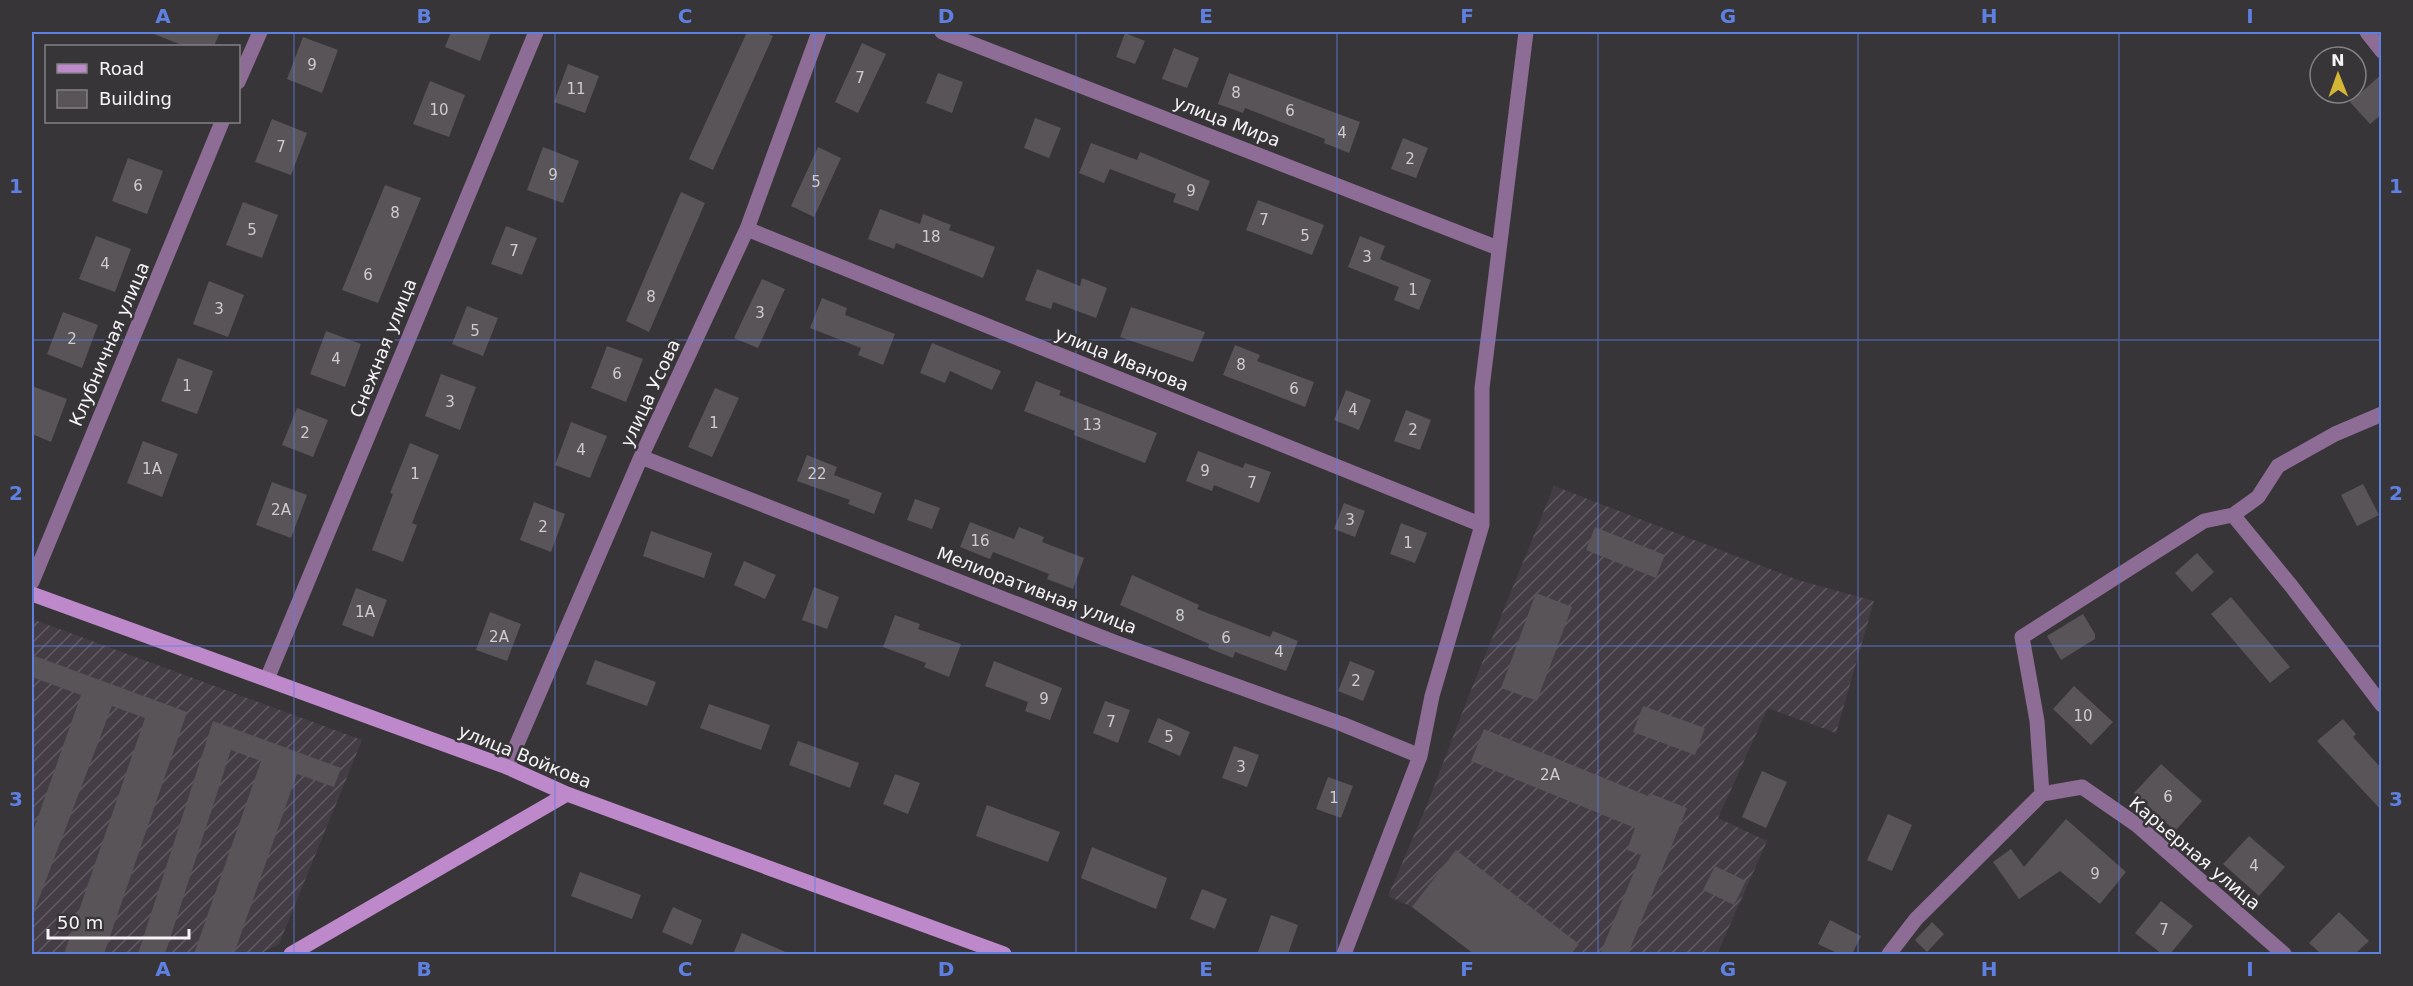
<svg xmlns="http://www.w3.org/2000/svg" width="2413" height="986" viewBox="0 0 2413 986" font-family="'DejaVu Sans',sans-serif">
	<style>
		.industrial { fill: url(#industrial-furrows) }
		.building { fill: #585458 }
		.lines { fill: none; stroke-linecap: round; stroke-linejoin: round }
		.street { stroke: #8d6c96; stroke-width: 15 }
		.secondary { stroke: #bd89cb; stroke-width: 15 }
		.grid { fill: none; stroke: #5e80e1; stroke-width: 1.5; stroke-opacity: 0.55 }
		.labels { text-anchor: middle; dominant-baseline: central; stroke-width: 5; stroke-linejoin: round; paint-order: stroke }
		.number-label { font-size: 15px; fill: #cecccf }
		.street-label { font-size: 18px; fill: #f6f4f7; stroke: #383539 }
		.neatline { fill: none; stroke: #5e80e1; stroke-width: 2 }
		.grid-label { font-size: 20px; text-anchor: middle; font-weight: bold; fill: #5e80e1 }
	</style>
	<defs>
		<pattern id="industrial-furrows" width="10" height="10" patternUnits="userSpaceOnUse" patternTransform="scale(1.5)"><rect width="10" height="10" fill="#453d46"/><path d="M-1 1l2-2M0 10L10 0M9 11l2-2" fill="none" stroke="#605a61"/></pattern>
	</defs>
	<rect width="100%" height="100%" fill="#383539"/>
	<path class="industrial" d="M 1554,486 L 1798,580 L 1874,601 L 1836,733 L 1768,708 L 1718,818 L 1767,841 L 1717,954 L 1474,954 L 1412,907 L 1388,896 L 1427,805 L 1469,695 Z
		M 32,619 L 362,740 L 279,944 L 260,954 L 32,954 Z"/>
	<path class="building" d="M 149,32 L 220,32 L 214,46 L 184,46 Z
		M 451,32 L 491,32 L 480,61 L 445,47 Z
		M 747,32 L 764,32 L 773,36 L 713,170 L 689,159 Z
		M 1125,33 L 1145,41 L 1135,64 L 1116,57 Z
		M 303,37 L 338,50 L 322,93 L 287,79 Z
		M 862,43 L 886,54 L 858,113 L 835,102 Z
		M 1174,48 L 1199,58 L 1187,88 L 1162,79 Z
		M 568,64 L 599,76 L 585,113 L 554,102 Z
		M 938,73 L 963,82 L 952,113 L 926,103 Z
		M 1229,73 L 1360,122 L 1349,153 L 1324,143 L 1325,139 L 1245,108 L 1243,113 L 1218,104 Z
		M 2382,74 L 2382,114 L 2370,124 L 2350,102 Z
		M 430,81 L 465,95 L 449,137 L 413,124 Z
		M 1035,118 L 1061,128 L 1049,158 L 1024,148 Z
		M 272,119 L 307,133 L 291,175 L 255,162 Z
		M 1403,138 L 1428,148 L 1416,178 L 1391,169 Z
		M 1091,143 L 1137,160 L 1140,152 L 1210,181 L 1198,211 L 1173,202 L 1176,194 L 1110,169 L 1104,183 L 1079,173 Z
		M 543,147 L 579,161 L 563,203 L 527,190 Z
		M 818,147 L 841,158 L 814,217 L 791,206 Z
		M 128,158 L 163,171 L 147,214 L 112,201 Z
		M 385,185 L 421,198 L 378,303 L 342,290 Z
		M 681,192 L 705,203 L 649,332 L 626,321 Z
		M 1258,200 L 1324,225 L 1312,255 L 1246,230 Z
		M 243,202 L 278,215 L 262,258 L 226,245 Z
		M 880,209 L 920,224 L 923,214 L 951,225 L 949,230 L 995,247 L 983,278 L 896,243 L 894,249 L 868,239 Z
		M 506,226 L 537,238 L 522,275 L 491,264 Z
		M 96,236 L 131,249 L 115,292 L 79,279 Z
		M 1360,236 L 1385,246 L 1380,259 L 1431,280 L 1419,310 L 1394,300 L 1399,287 L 1348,267 Z
		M 1037,269 L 1080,286 L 1082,278 L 1107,288 L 1096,318 L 1053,302 L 1051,309 L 1025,300 Z
		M 762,279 L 785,289 L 758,348 L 734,338 Z
		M 209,281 L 244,295 L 228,337 L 193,324 Z
		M 822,298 L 847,308 L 845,315 L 895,334 L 883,365 L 858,355 L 861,348 L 810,328 Z
		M 467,306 L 498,318 L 483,356 L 452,344 Z
		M 1131,307 L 1205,332 L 1193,362 L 1120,337 Z
		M 63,312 L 98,325 L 82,368 L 47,354 Z
		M 326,331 L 361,344 L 345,387 L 310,374 Z
		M 932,343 L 1001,371 L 992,390 L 950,371 L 945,383 L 920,373 Z
		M 1235,345 L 1260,355 L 1257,361 L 1314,382 L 1305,407 L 1223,375 Z
		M 607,346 L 643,359 L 626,402 L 591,388 Z
		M 178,358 L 213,371 L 197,414 L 161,401 Z
		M 441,374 L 476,387 L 460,430 L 425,416 Z
		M 1036,381 L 1061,391 L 1059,395 L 1157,433 L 1145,463 L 1074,435 L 1075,431 L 1024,411 Z
		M 32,386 L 67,399 L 51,442 L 32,434 Z
		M 715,388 L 739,398 L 712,457 L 688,447 Z
		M 1346,390 L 1371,400 L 1359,430 L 1334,420 Z
		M 297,408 L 328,420 L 313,457 L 282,445 Z
		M 1406,410 L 1431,420 L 1420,450 L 1394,441 Z
		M 571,422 L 607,436 L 590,478 L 555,465 Z
		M 143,441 L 178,454 L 162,497 L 127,483 Z
		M 410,443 L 439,455 L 412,523 L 417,525 L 403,562 L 372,550 L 393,494 L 390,493 Z
		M 1198,451 L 1243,468 L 1245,463 L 1271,472 L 1259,503 L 1214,485 L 1212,491 L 1186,481 Z
		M 807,455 L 837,467 L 834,475 L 882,493 L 874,514 L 848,504 L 850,500 L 797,481 Z
		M 272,482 L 307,495 L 291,538 L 256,525 Z
		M 2363,484 L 2379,515 L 2357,526 L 2341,495 Z
		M 915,499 L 940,508 L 932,529 L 907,520 Z
		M 534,502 L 565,514 L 551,552 L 520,540 Z
		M 1344,503 L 1365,511 L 1355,537 L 1334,529 Z
		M 970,522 L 1014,539 L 1019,527 L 1044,537 L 1042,542 L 1084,558 L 1073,589 L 1047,579 L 1049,574 L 993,552 L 990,559 L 960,547 Z
		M 1401,523 L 1427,533 L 1415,563 L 1390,554 Z
		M 1595,527 L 1665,555 L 1656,578 L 1586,550 Z
		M 651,531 L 712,553 L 704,578 L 643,556 Z
		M 2197,553 L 2214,572 L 2192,592 L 2175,573 Z
		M 744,561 L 776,575 L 765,599 L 734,585 Z
		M 1132,575 L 1199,605 L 1197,609 L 1270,637 L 1273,631 L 1298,641 L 1286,671 L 1235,652 L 1233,658 L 1208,648 L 1209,644 L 1120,605 Z
		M 814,587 L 839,597 L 827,629 L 802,620 Z
		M 356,588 L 387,600 L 373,637 L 342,625 Z
		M 1536,593 L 1572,607 L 1537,701 L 1501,688 Z
		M 2231,597 L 2290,667 L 2270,683 L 2211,614 Z
		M 490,612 L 521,624 L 507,661 L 476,650 Z
		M 2083,614 L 2095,634 L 2095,639 L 2061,660 L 2047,636 Z
		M 895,615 L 920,624 L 918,629 L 961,644 L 949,677 L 924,667 L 926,663 L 883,647 Z
		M 32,655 L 187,712 L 104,954 L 64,954 L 145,718 L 112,706 L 32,917 L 32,834 L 81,695 L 32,677 Z
		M 595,660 L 656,682 L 647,706 L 586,684 Z
		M 994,661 L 1062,688 L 1050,720 L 1025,711 L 1028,702 L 985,686 Z
		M 1350,661 L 1375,671 L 1363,701 L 1338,691 Z
		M 2074,686 L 2113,722 L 2091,745 L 2053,709 Z
		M 1105,701 L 1130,710 L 1118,743 L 1093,733 Z
		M 709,704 L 770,725 L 761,750 L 700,728 Z
		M 1643,706 L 1705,728 L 1695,755 L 1633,732 Z
		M 1158,718 L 1190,732 L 1180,756 L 1148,742 Z
		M 2343,719 L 2356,734 L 2353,737 L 2382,769 L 2382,811 L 2317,741 Z
		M 213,721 L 341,768 L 334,787 L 297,774 L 234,954 L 194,954 L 261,761 L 231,750 L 165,954 L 138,954 Z
		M 1484,729 L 1648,796 L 1649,793 L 1687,808 L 1628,954 L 1600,954 L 1641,855 L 1627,850 L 1635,828 L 1471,761 Z
		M 798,741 L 859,763 L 850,788 L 789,765 Z
		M 1234,746 L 1259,755 L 1247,787 L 1222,778 Z
		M 2161,764 L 2202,801 L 2175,831 L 2134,793 Z
		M 1762,771 L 1787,782 L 1766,828 L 1742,817 Z
		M 895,774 L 920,783 L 908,814 L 883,804 Z
		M 1328,777 L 1353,786 L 1341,818 L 1316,809 Z
		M 987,805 L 1060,832 L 1048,862 L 976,836 Z
		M 1888,814 L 1912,825 L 1892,871 L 1867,860 Z
		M 2066,819 L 2126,872 L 2100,904 L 2060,871 L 2019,899 L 1993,862 L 2011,849 L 2024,867 Z
		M 2249,836 L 2285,867 L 2259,896 L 2223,864 Z
		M 1092,847 L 1167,878 L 1156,909 L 1081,878 Z
		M 1456,850 L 1579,944 L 1571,954 L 1474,954 L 1412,907 Z
		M 1715,866 L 1746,881 L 1734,905 L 1703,890 Z
		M 580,872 L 641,895 L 632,919 L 571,896 Z
		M 1202,889 L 1227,899 L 1215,929 L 1190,919 Z
		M 2161,901 L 2193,926 L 2170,954 L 2162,954 L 2135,933 Z
		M 673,907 L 702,920 L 692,945 L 662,932 Z
		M 2339,912 L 2369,941 L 2355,954 L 2321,954 L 2309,943 Z
		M 1271,915 L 1298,925 L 1288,954 L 1258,952 Z
		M 1830,920 L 1861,936 L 1852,954 L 1839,954 L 1818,944 Z
		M 1932,922 L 1944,934 L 1927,952 L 1915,940 Z
		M 742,933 L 790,954 L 733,954 Z"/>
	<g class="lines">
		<path class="street" d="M 942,32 L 1498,248
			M 2367,32 L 2382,51
			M 238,82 L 260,32
			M 747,229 L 1482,525
			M 641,457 L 1114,642 L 1342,724 L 1420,756
			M 2233,515 L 2292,587 L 2382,705
			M 32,582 L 222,122
			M 267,679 L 536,32
			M 507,767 L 641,457 L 747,229 L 819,32
			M 2042,794 L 2082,787 L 2137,825 L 2284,954
			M 1344,954 L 1420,756 L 1432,696 L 1482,525 L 1482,388 L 1526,32
			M 1889,954 L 1916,919 L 2042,794 L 2037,721 L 2022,637 L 2204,521 L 2233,515 L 2258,497 L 2278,466 L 2335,434 L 2382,414"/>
		<path class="secondary" d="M 32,594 L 507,767 L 567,794 L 1004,954
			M 291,954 L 567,794"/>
	</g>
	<path class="grid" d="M 294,32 L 294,954M 555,32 L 555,954M 815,32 L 815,954M 1076,32 L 1076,954M 1337,32 L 1337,954M 1598,32 L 1598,954M 1858,32 L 1858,954M 2119,32 L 2119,954M 32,340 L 2382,340M 32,646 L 2382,646"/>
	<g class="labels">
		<g class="number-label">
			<text x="312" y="65">9</text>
			<text x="860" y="78">7</text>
			<text x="576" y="89">11</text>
			<text x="1236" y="93">8</text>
			<text x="439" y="110">10</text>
			<text x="1290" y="111">6</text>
			<text x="1342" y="133">4</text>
			<text x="281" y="147">7</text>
			<text x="1410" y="159">2</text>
			<text x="553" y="175">9</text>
			<text x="816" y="182">5</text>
			<text x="138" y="186">6</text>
			<text x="1191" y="191">9</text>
			<text x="395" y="213">8</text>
			<text x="1264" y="220">7</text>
			<text x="252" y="230">5</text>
			<text x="1305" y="236">5</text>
			<text x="931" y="237">18</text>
			<text x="514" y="251">7</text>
			<text x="1367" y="257">3</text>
			<text x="105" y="264">4</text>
			<text x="368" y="275">6</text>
			<text x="1413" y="290">1</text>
			<text x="651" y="297">8</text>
			<text x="219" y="309">3</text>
			<text x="760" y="313">3</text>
			<text x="475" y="331">5</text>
			<text x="72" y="339">2</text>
			<text x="336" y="359">4</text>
			<text x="1241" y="365">8</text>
			<text x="617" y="374">6</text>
			<text x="187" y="386">1</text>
			<text x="1294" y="389">6</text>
			<text x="450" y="402">3</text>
			<text x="1353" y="410">4</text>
			<text x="714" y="423">1</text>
			<text x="1092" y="425">13</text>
			<text x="1413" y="430">2</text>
			<text x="305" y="433">2</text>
			<text x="581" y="450">4</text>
			<text x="152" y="469">1А</text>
			<text x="1205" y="471">9</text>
			<text x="415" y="474">1</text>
			<text x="817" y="474">22</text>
			<text x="1252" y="483">7</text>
			<text x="281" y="510">2А</text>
			<text x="1350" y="520">3</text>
			<text x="543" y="527">2</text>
			<text x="980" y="541">16</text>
			<text x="1408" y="543">1</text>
			<text x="365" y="612">1А</text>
			<text x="1180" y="616">8</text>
			<text x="499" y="637">2А</text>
			<text x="1226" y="638">6</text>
			<text x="1279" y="652">4</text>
			<text x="1356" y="681">2</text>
			<text x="1044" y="699">9</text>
			<text x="2083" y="716">10</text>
			<text x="1111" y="722">7</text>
			<text x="1169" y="737">5</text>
			<text x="1241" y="767">3</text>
			<text x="1550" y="775">2А</text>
			<text x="2168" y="797">6</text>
			<text x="1334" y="798">1</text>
			<text x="2254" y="866">4</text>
			<text x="2095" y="874">9</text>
			<text x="2164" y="930">7</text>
		</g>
		<g class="street-label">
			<text transform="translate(1227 121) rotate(21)">улица Мира</text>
			<text transform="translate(109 344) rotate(-67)">Клубничная улица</text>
			<text transform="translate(383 348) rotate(-68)">Снежная улица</text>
			<text transform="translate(1122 359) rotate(22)">улица Иванова</text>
			<text transform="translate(650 393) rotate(-65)">улица Усова</text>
			<text transform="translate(1037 590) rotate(21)">Мелиоративная улица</text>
			<text transform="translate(525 756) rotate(22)">улица Войкова</text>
			<text transform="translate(2195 853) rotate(40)">Карьерная улица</text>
		</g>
	</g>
	<rect width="2413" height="986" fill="none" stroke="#383539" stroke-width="66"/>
	<rect x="45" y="45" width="195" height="78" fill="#383539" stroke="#848185" stroke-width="1.5"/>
	<rect x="57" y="64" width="30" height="9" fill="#bd89cb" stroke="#848185" stroke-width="1.5"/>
	<text x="99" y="75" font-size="18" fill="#f6f4f7">Road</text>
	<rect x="57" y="90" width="30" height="18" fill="#585458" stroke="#848185" stroke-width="1.5"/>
	<text x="99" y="105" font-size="18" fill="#f6f4f7">Building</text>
	<g transform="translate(2338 75) rotate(359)"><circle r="28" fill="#383539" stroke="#848185" stroke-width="1.5"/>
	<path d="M0-4.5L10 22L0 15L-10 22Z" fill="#d3b635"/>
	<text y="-9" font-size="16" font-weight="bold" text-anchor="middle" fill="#f6f4f7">N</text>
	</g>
	<path d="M48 929v9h141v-9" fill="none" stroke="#f6f4f7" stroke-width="3"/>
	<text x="57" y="929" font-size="18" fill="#f6f4f7" stroke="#383539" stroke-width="4.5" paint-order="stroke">50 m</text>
	<rect x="33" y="33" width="2347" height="920" class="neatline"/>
	<g class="grid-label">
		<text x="163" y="23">A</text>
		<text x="424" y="23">B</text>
		<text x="685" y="23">C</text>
		<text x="946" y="23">D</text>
		<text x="1206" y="23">E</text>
		<text x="1467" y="23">F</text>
		<text x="1728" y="23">G</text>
		<text x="1989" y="23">H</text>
		<text x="2250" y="23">I</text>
		<text x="16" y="193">1</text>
		<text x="2396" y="193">1</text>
		<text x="16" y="500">2</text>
		<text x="2396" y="500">2</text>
		<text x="16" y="806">3</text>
		<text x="2396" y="806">3</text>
		<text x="163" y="976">A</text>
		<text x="424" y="976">B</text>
		<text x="685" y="976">C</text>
		<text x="946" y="976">D</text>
		<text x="1206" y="976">E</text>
		<text x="1467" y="976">F</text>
		<text x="1728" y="976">G</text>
		<text x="1989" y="976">H</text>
		<text x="2250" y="976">I</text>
	</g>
</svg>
